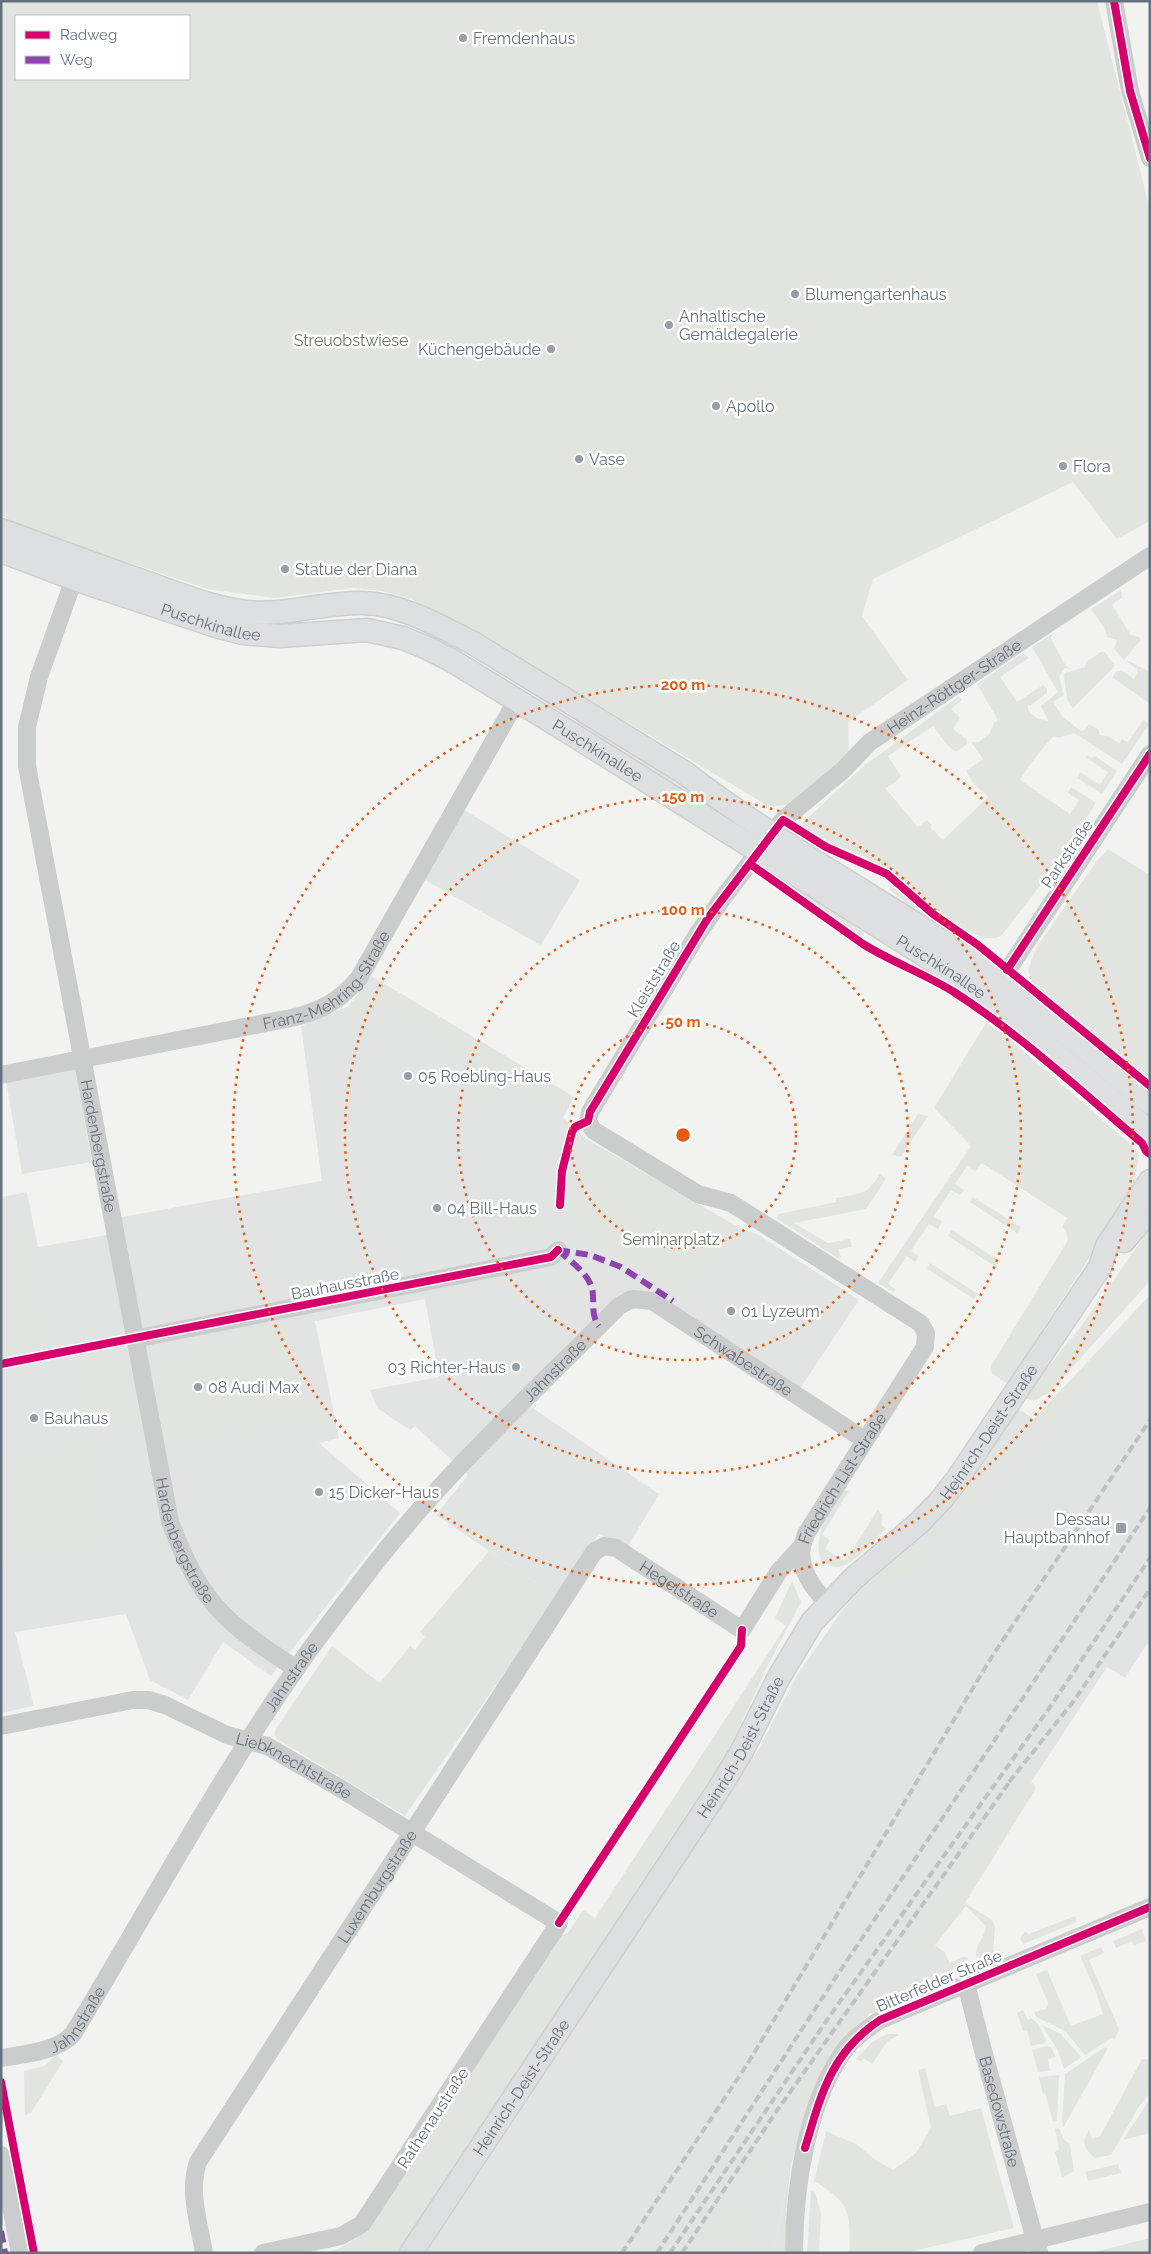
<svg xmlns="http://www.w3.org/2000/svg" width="1151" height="2254" viewBox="0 0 1151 2254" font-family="Raleway,sans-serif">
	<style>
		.built { fill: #e2e4e3 }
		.green { fill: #e2e5df; fill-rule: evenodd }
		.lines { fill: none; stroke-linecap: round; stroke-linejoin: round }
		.major-casing { stroke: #cecfcf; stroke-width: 25 }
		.minor { stroke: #cbcccc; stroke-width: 18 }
		.major { stroke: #dedfe0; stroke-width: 22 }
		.rail { stroke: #c0c1c2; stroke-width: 4; stroke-dasharray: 8 4; stroke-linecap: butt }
		.quiet { stroke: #8e44ad; stroke-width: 6; stroke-dasharray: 12 6; stroke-linecap: butt }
		.cycleway-casing { stroke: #fff; stroke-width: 11 }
		.cycleway { stroke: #d6006c; stroke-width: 8 }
		.ring { fill: none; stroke: #e8590c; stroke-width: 2.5; stroke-dasharray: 2.5 5 }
		.poi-dot { fill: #969ea7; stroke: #fff; stroke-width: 2 }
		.labels { text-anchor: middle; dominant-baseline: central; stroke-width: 5; stroke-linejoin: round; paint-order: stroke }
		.poi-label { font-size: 16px; fill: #65717f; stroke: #fff; text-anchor: start }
		.park-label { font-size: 16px; fill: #657763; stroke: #fff }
		.street-label { font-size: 16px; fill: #65717f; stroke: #fff }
		.centre { fill: #e8590c; stroke: #fff; stroke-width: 2.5 }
		.ring-label { font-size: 15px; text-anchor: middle; font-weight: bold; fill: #e8590c; stroke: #fff; stroke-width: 5; stroke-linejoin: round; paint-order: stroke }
	</style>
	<rect width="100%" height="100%" fill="#f2f3f1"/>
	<path class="built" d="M 464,810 L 580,880 L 541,945 L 425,880 Z
		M 371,976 L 574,1097 L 563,1117 L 585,1138 L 736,1226 L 759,1235 L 859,1300 L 799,1390 L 651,1293 L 643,1291 L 629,1292 L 623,1294 L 611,1304 L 518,1398 L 659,1494 L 627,1548 L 599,1534 L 557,1597 L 436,1515 L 468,1475 L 415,1426 L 410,1430 L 377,1408 L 370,1390 L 439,1377 L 425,1299 L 315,1321 L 339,1438 L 319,1443 L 400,1513 L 271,1676 L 223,1642 L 188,1700 L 150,1680 L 126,1614 L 15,1632 L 34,1706 L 1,1713 L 1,1197 L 27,1192 L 38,1247 L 107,1235 L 105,1220 L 322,1181 L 301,1026 L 349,1006 Z
		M 75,1067 L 92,1162 L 22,1174 L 6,1081 Z
		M 1150,1295 L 1150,1646 L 1147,1644 L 1125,1678 L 1107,1667 L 1031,1782 L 935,1945 L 945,1953 L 953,1970 L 863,2010 L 844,2035 L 822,2071 L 791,2164 L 773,2253 L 426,2253 L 758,1750 L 798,1674 L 844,1608 L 865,1585 L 924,1535 L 959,1496 L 997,1437 L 980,1425 L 998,1396 L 1034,1419 Z"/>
	<path class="green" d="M 1,1 L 1097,1 L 1150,209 L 1150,521 L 1117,539 L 1073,482 L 873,579 L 862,616 L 908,680 L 848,722 L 849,757 L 792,805 L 768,806 L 479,634 L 413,600 L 382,591 L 352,588 L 274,598 L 207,589 L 33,530 L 1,516 ZM 16,16 L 189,16 L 189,79 L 16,79 Z
		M 1121,590 L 1122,598 L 1112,605 L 1131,635 L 1139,637 L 1141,640 L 1124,660 L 1114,649 L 1117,640 L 1107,637 L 1105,629 L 1091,609 Z
		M 1052,634 L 1051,639 L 1066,666 L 1069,667 L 1064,669 L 1059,677 L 1064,695 L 1053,702 L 1063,717 L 1081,731 L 1084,730 L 1089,724 L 1099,730 L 1099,735 L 1107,736 L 1119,743 L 1122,739 L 1128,742 L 1143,720 L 1149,724 L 1122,764 L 1074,733 L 1058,738 L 1054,736 C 1041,749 1029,765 1020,780 L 1070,814 L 1079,800 L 1068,793 L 1071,787 L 1096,803 L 1057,864 L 1002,935 C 974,954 911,884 887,870 C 879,865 870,859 860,855 C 851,851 840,849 831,844 C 821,839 812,832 802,826 L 802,823 L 865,765 L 959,696 L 962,700 L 951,709 L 960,718 L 953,729 L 966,739 L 967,744 L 956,752 L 948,746 L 933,726 L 888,756 L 901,776 L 895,783 L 885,788 L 918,827 L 927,820 L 932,825 L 930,827 L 943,840 L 988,797 L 974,784 L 966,771 L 983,759 L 971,742 L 979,742 L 989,734 L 994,723 L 998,720 L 977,684 L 1023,653 L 1029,658 L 1000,677 L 1017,702 L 1043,685 L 1047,689 L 1047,693 L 1030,706 L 1028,705 L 1028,710 L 1036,718 L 1048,721 L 1041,706 L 1058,692 L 1032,647 Z
		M 1101,652 L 1105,652 L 1115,666 L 1073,708 L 1067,699 L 1064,676 L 1065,673 L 1085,667 L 1086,662 Z
		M 1129,661 L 1150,672 L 1150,704 L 1113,678 L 1115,672 L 1121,670 L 1134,679 L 1138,670 L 1127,662 Z
		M 580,717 L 675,780 L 738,819 L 734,826 L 574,727 Z
		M 1087,755 L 1092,758 L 1095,756 L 1117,771 L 1102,794 L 1077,778 L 1080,772 L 1100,785 L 1108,772 L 1085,757 Z
		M 1108,849 L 1150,875 L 1150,1079 L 1033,986 L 1028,970 L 1036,948 L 1096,862 Z
		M 788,878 L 864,933 L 861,938 L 785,882 Z
		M 891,884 L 939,924 L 968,943 L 966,946 L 937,928 L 889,889 Z
		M 371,976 L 574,1097 L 563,1117 L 500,1080 L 486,1104 L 470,1096 L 487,1067 L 377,1004 L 368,1019 L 349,1006 Z
		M 986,1023 L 1004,1034 L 1129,1143 L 1139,1155 L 1133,1191 L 1007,1384 L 992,1373 L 991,1366 L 1068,1240 L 1066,1230 L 1062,1227 L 1067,1218 L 982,1163 L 975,1171 L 967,1166 L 955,1184 L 964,1190 L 960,1195 L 951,1190 L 934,1216 L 942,1222 L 938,1229 L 929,1224 L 911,1251 L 919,1256 L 915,1262 L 907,1256 L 888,1284 L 896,1290 L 893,1292 L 878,1283 L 971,1146 L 934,1108 Z
		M 918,1114 L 928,1116 L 901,1157 L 892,1155 Z
		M 581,1137 L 736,1226 L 685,1302 L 571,1225 L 572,1180 Z
		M 880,1174 L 886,1179 L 866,1209 L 794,1223 L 828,1243 L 850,1239 L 852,1247 L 838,1249 L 841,1257 L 839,1259 L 776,1218 L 779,1214 L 836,1202 L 836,1198 C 860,1193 866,1196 880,1174 Z
		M 506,1192 L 519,1192 L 537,1205 L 535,1214 L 535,1233 L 517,1235 L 512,1232 L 504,1198 Z
		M 973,1197 L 1021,1227 L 1017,1233 L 970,1202 Z
		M 17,1203 L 45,1344 L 1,1353 L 1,1206 Z
		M 1150,1228 L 1150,1281 L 1049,1393 L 1033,1401 L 1023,1397 L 1033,1382 L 1044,1372 L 1082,1325 Z
		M 952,1230 L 999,1261 L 996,1267 L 948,1236 Z
		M 930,1263 L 978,1294 L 974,1299 L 927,1269 Z
		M 1150,1295 L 1150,1327 L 1131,1348 L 1125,1345 L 1112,1360 L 1116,1362 L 1089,1390 L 1084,1387 L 1080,1391 L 1084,1395 L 1065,1414 L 1060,1412 L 1057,1415 L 1059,1417 L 1050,1423 L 1039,1416 Z
		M 290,1324 L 308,1407 L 316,1405 L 319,1419 L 302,1423 L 301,1417 L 289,1419 L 290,1427 L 275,1430 L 274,1423 L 257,1427 L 258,1433 L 248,1436 L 246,1428 L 226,1433 L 226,1438 L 219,1440 L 217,1434 L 204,1437 L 205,1444 L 198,1445 L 196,1436 L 170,1442 L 171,1449 L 150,1354 L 170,1349 L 174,1367 L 200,1362 L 196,1344 Z
		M 126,1359 L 138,1420 L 88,1429 L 76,1368 Z
		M 995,1441 L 1021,1457 L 1011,1467 L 986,1455 Z
		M 89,1443 L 109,1540 L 4,1561 L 1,1548 L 1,1461 Z
		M 983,1459 L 999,1468 L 1001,1473 L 992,1483 L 989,1482 L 987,1489 L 981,1494 L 977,1492 L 973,1496 L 976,1500 L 961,1514 L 955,1509 L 946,1519 L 952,1525 L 938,1539 L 934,1538 L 933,1542 L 935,1545 L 906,1579 L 902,1574 L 878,1594 L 873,1592 L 873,1581 L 876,1576 L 924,1535 L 959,1496 Z
		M 845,1490 L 849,1491 L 822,1535 L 830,1540 L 825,1549 L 845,1561 L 878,1509 L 882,1515 L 882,1525 L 886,1529 C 875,1539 851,1568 836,1567 C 830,1566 826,1563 821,1560 C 812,1535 830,1512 842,1491 Z
		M 489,1551 L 557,1597 L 405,1816 L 277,1739 L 274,1734 L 277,1727 L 332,1646 L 380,1683 L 410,1646 L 415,1650 L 425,1637 L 420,1632 Z
		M 792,1581 L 801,1602 L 764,1673 L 729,1751 L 397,2253 L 324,2253 C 352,2246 364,2233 381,2211 L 550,1939 L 568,1933 L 583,1910 L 595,1918 L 786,1626 L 775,1618 Z
		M 1061,1737 L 1031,1782 L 1035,1785 L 1035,1790 L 965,1903 L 992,1920 L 995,1927 L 993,1957 L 983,1961 L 976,1956 C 975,1944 985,1938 986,1926 L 966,1906 L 935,1945 L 946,1953 L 930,1961 L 920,1944 L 881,1986 L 884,1995 L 962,1957 L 967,1957 L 970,1965 L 968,1968 L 947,1977 L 942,1986 L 870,2014 L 845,2035 L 790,2121 L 780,2148 L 765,2170 L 756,2195 L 745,2188 L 739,2197 L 749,2203 L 753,2210 L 742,2246 L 716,2230 L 701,2253 L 689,2253 L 713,2216 L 721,2213 L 781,2118 L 859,2007 L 1006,1804 Z
		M 1075,1916 L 1077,1922 L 1023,1944 L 1020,1938 L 1025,1932 L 1029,1934 Z
		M 1142,1929 L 1146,1941 L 1134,1945 L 1132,1941 L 1116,1948 L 1113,1941 Z
		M 1101,1947 L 1104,1953 L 1089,1960 L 1119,2029 L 1115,2039 L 1112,2038 L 1085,2055 L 1065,2031 L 1036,2017 L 1034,2012 L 1046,2009 L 1048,2003 L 1036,1974 L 1047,1970 L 1071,2026 L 1103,2014 L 1096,1992 L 1080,1956 Z
		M 1023,2010 L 1028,2020 L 1031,2018 L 1038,2024 L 1046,2040 L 1045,2043 L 1031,2046 L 1027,2030 L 1023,2031 L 1017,2013 Z
		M 1042,2025 L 1061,2034 L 1081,2057 L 1064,2069 L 1058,2051 Z
		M 887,2034 L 897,2034 L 899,2035 L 888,2041 L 872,2064 L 864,2059 L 861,2061 L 856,2059 L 872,2042 Z
		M 1047,2046 L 1051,2047 L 1056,2057 L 1048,2059 L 1050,2071 L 1038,2072 L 1032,2050 Z
		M 1105,2047 L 1108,2048 L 1063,2128 L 1062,2121 L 1065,2074 Z
		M 56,2055 L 63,2061 L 31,2113 L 25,2115 L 24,2071 L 44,2066 Z
		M 1142,2059 L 1150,2060 L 1150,2093 L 1140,2105 L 1111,2155 L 1095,2158 C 1085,2149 1080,2143 1089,2130 L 1092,2139 L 1100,2136 Z
		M 925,2068 L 935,2107 L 946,2104 L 950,2116 L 981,2108 L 1014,2228 L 904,2253 L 849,2253 C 851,2211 850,2203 814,2181 L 826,2131 L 856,2144 L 877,2161 L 893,2170 L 916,2153 L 931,2128 L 918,2070 Z
		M 1059,2075 L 1057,2121 L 1053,2122 L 1045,2093 L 1043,2094 L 1039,2077 Z
		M 1150,2099 L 1150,2133 L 1123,2140 Z
		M 1059,2128 L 1064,2140 L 1070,2144 L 1074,2171 L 1062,2178 L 1055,2152 L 1059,2149 L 1055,2129 Z
		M 791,2164 L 787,2202 L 785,2253 L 773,2253 Z
		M 1118,2164 L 1121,2173 L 1088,2181 L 1085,2172 Z
		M 811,2191 L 815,2192 L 821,2214 L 819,2253 L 807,2253 Z
		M 1150,2238 L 1150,2253 L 1092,2253 L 1098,2251 Z"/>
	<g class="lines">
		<g class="major-casing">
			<g id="major">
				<path d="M 1,530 C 50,548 99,566 148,583 C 179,594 213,608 246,612 C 285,616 324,602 363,603 C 402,604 439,626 473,643 L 685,773 C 772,840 869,892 960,953 C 1027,998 1087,1052 1150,1103"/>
				<path id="s7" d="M 1,551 L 83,582 L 219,627 L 242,633 L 280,636 L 367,630 L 403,638 L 425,647 L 451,660 L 567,731 L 961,978 L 990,999 L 1150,1132"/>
				<path d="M 1124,1241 L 1150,1210"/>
				<path id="s8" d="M 411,2253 L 724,1781 L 742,1751 L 779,1677 L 812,1622 L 854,1578 L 920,1522 L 942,1499 L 958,1478 L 1100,1267 L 1107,1246 L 1150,1181"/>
			</g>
		</g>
		<g class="minor">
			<path d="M 1114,1 L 1130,91 L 1150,158"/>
			<path id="s1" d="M 74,579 L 39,677 L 27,727 L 27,766 L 170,1522 C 183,1555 198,1590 224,1615 C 245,1636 271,1652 296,1669"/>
			<path d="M 1000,982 L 1150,754"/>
			<path id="s2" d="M 1,1075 L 291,1018 C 319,1012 340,1001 359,978 L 517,700"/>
			<path d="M 134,1339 L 551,1257 L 558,1250"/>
			<path d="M 802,1546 C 798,1569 813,1588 828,1604"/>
			<path id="s3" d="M 1,1726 L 133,1700 L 148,1700 L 165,1705 L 227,1735 L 267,1746 L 338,1787 L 559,1923 L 362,2224 L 341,2236 L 263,2253"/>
			<path id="s4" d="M 966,1984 L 984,2054 L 1035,2240 L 982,2253"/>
			<path id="s5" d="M 1,2058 C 25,2054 56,2052 73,2034 C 147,1912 214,1786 296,1669 C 320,1634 347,1600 373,1566 C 446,1472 536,1390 619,1306 L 632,1299 L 652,1301 L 865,1440"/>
			<path d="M 1,2155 L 20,2253"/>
			<path id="s6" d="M 204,2253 C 199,2223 188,2191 198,2162 L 594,1552 L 604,1546 L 616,1548 L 742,1630 L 779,1571 L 802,1546 L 806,1534 L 840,1480 L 925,1347 L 926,1333 L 920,1323 L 731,1203 L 698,1194 L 593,1130 L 588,1121 L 590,1112 L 697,935 L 722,899 L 783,820 L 842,771 L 870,742 L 1150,556"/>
			<path d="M 794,2253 C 794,2188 807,2099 847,2047 C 856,2036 868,2028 880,2020 L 1150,1907"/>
			<path d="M 1039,2253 L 1035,2240 L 1150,2212"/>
		</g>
		<use href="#major" class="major"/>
		<path class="rail" d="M 1009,1782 L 1073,1702 L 1150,1589
			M 622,2253 L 748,2063 L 991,1658 L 1150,1420
			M 657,2253 L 832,1983 L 1150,1508
			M 670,2253 L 829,2017 L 1050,1707 L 1150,1558
			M 682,2253 L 778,2109 L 1013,1777"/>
		<path class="quiet" d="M 558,1250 L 590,1255 L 621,1267 L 673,1301
			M 558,1250 C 570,1261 587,1272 592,1288 C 595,1301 590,1315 599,1326
			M 1,2231 L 5,2253"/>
		<g class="cycleway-casing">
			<path id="cycleway" d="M 1114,1 L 1130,91 L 1150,158
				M 750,864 L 863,944 C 892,962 925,974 954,992 C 1022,1036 1081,1091 1142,1143 L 1146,1151 L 1150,1154
				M 1007,970 L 1150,754
				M 560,1205 L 562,1171 L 572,1132 L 575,1127 L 588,1121 L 590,1112 L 708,918 L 783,820 L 826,847 L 887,874 L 933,914 L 978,945 L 1150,1086
				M 1,1364 L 551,1257 L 558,1250
				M 559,1923 L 741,1646 L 742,1630
				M 1,2082 L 34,2253
				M 805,2148 C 821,2095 831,2052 880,2020 L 1150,1907"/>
		</g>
		<use href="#cycleway" class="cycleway"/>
	</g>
	<g class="ring">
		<circle cx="683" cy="1135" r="113"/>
		<circle cx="683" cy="1135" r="225"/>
		<circle cx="683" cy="1135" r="338"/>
		<circle cx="683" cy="1135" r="450"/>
	</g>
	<g class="poi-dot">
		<circle cx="463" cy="38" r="5"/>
		<circle cx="795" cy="294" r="5"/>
		<circle cx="669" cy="325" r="5"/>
		<circle cx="551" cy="349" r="5"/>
		<circle cx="716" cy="406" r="5"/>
		<circle cx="579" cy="459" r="5"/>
		<circle cx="1063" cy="466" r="5"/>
		<circle cx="285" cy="569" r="5"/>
		<circle cx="408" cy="1076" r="5"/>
		<circle cx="437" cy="1208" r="5"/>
		<circle cx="731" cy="1311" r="5"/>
		<circle cx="516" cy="1367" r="5"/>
		<circle cx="198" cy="1387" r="5"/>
		<circle cx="34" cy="1418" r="5"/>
		<circle cx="319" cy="1492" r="5"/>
		<rect x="1115" y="1522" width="12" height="12" rx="2.5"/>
	</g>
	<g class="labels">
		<g class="poi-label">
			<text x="473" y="38">Fremdenhaus</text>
			<text x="805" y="294">Blumengartenhaus</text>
			<text x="679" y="316">Anhaltische<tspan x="679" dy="18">Gemäldegalerie</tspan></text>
			<text x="541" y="349" text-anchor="end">Küchengebäude</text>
			<text x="726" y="406">Apollo</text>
			<text x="589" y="459">Vase</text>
			<text x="1073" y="466">Flora</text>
			<text x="295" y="569">Statue der Diana</text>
			<text x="418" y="1076">05 Roebling-Haus</text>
			<text x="447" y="1208">04 Bill-Haus</text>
			<text x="741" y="1311">01 Lyzeum</text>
			<text x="506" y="1367" text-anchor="end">03 Richter-Haus</text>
			<text x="208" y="1387">08 Audi Max</text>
			<text x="44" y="1418">Bauhaus</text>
			<text x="329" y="1492">15 Dicker-Haus</text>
			<text x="1110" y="1519" text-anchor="end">Dessau<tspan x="1110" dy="18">Hauptbahnhof</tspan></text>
		</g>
		<g class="park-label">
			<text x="351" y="340">Streuobstwiese</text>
			<text x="671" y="1239">Seminarplatz</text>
		</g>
		<g class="street-label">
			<text stroke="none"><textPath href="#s7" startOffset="222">Puschkinallee</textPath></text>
			<text stroke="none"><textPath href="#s6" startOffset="2326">Heinz-Röttger-Straße</textPath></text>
			<text stroke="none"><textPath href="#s7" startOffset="642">Puschkinallee</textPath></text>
			<text transform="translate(1067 854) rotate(-56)">Parkstraße</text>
			<text stroke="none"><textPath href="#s7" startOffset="1048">Puschkinallee</textPath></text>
			<text stroke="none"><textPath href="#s2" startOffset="348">Franz-Mehring-Straße</textPath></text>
			<text transform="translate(654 979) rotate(-59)">Kleiststraße</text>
			<text stroke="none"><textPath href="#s1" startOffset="581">Hardenbergstraße</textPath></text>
			<text transform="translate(345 1284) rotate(-11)">Bauhausstraße</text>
			<text stroke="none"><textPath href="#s5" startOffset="1136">Schwabestraße</textPath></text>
			<text stroke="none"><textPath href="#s5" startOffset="901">Jahnstraße</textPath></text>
			<text stroke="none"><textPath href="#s8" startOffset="1009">Heinrich-Deist-Straße</textPath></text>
			<text stroke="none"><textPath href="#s6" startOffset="1176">Friedrich-List-Straße</textPath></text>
			<text stroke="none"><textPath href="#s1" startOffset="986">Hardenbergstraße</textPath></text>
			<text stroke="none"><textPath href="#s6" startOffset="919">Hegelstraße</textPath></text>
			<text stroke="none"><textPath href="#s5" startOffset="496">Jahnstraße</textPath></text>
			<text stroke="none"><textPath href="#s8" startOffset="604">Heinrich-Deist-Straße</textPath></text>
			<text stroke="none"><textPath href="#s3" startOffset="310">Liebknechtstraße</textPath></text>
			<text stroke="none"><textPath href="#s6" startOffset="421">Luxemburgstraße</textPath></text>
			<text transform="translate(939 1981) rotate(-23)">Bitterfelder Straße</text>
			<text stroke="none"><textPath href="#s5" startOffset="91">Jahnstraße</textPath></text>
			<text stroke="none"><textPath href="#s8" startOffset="199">Heinrich-Deist-Straße</textPath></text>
			<text stroke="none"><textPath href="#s4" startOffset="132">Basedowstraße</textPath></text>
			<text transform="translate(433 2118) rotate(-57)">Rathenaustraße</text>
		</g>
	</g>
	<circle cx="683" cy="1135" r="8" class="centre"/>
	<g class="ring-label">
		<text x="683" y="690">200 m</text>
		<text x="683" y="802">150 m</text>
		<text x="683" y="915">100 m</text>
		<text x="683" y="1027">50 m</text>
	</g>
	<rect width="1151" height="2254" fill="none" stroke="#65717f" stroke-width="5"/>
	<rect x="15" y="15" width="175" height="65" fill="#ffffff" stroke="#c1c6cc"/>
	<rect x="25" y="31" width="25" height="8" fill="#d6006c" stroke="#c1c6cc"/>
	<text x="60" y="40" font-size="15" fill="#65717f">Radweg</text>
	<rect x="25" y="56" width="25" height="8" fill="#8e44ad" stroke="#c1c6cc"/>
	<text x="60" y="65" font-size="15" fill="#65717f">Weg</text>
</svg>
